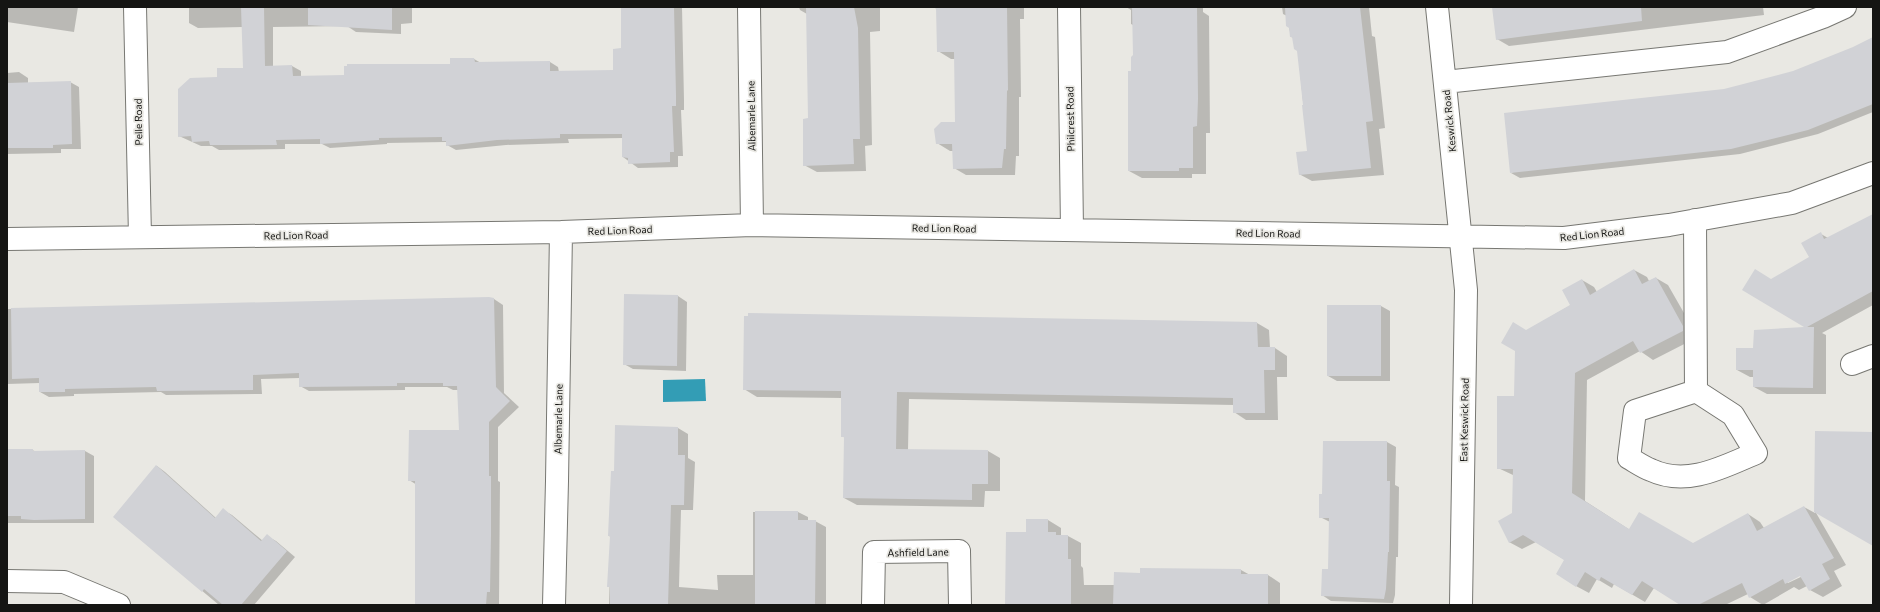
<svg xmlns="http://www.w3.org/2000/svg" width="1880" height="612" viewBox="0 0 1880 612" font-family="Commissioner,sans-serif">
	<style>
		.water { fill: #339db5 }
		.shadow { fill: #0003; fill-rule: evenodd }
		.building { fill: #d1d2d6 }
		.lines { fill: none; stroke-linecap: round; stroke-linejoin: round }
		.minor-casing { stroke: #777772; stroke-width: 24 }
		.minor { stroke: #fff; stroke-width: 22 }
		.labels { text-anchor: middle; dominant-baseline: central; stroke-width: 3.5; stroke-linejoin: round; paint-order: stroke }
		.street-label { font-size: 10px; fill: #151513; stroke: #e9e8e3 }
	</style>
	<rect width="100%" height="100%" fill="#e9e8e3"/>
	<path class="water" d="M 705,379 L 706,401 L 663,402 L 663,380 Z"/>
	<path class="shadow" d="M 7,7 L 78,7 L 74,32 L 7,22 Z
		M 189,7 L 412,7 L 412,23 L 401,24 L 401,34 L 356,32 L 347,26 L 273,27 L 273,66 L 292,66 L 301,71 L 301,76 L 345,76 L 451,65 L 474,59 L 481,63 L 550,62 L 558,67 L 559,72 L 614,71 L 623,49 L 622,7 L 682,7 L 684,100 L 684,110 L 681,110 L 683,156 L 678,156 L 678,167 L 638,168 L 623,157 L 623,138 L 568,139 L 569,143 L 506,145 L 456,150 L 447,145 L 446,142 L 387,143 L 387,144 L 330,148 L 322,144 L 285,144 L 285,149 L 219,150 L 212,146 L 201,146 L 179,136 L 218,78 L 244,69 L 243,27 L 198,28 L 189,23 Z
		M 799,7 L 880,7 L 880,31 L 870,32 L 872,145 L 865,146 L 866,171 L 817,172 L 804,165 L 809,119 L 807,14 L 800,10 Z
		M 933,7 L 1024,7 L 1024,19 L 1020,19 L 1021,97 L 1019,97 L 1019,156 L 1016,156 L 1015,175 L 966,175 L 954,168 L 953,151 L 950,151 L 937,143 L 956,123 L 955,59 L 951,59 L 938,51 L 937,9 Z
		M 1126,7 L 1203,7 L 1203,12 L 1209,16 L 1210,133 L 1206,133 L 1206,174 L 1192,174 L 1192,178 L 1142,178 L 1129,171 L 1134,55 L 1133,25 L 1131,24 L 1131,10 Z
		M 1282,7 L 1369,7 L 1372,36 L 1375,37 L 1385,128 L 1379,129 L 1384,175 L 1312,181 L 1299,174 L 1308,152 L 1298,51 L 1294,38 L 1291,37 L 1287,16 L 1283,14 Z
		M 1493,7 L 1763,7 L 1764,15 L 1509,46 L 1497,39 Z
		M 1873,39 L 1873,112 L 1818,134 L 1740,154 L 1520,178 L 1511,173 L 1724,90 L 1793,72 L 1853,48 Z
		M 19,72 L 28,78 L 28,83 L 70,82 L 79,87 L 81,149 L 61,149 L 61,153 L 7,154 L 7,73 Z
		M 1873,219 L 1873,305 L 1822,333 L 1826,335 L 1826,394 L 1767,394 L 1754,387 L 1754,377 L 1750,377 L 1737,370 L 1754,349 L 1808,328 L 1771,280 L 1810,258 L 1821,234 L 1828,238 Z
		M 1634,270 L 1647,277 L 1649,281 L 1656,278 L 1668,285 L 1696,334 L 1696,338 L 1653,360 L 1640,351 L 1587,380 L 1585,501 L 1630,530 L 1693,545 L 1748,514 L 1760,522 L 1764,528 L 1804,507 L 1815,513 L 1816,432 L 1873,433 L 1873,545 L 1815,511 L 1846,565 L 1834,571 L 1842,586 L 1823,597 L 1810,590 L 1807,586 L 1799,590 L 1794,587 L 1763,605 L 1750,597 L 1748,594 L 1725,605 L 1679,605 L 1679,603 L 1654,588 L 1645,602 L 1614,584 L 1612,588 L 1597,579 L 1589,593 L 1576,586 L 1565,560 L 1536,542 L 1522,549 L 1509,542 L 1513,514 L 1513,475 L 1498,468 L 1515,397 L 1526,331 L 1571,305 L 1582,280 L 1594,287 L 1597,292 ZM 1804,573 L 1805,575 L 1788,583 L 1787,582 Z
		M 625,295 L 678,296 L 687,302 L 686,371 L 633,369 L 624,364 Z
		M 494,299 L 503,305 L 504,393 L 519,407 L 498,427 L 498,481 L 500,482 L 499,605 L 416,605 L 417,485 L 409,480 L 460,431 L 458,390 L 453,390 L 447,387 L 405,387 L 405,390 L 309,391 L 300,386 L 300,378 L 261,379 L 262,394 L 166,395 L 161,392 L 74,394 L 74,396 L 49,397 L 40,392 L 40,383 L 7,384 L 7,309 Z
		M 1328,306 L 1381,306 L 1390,311 L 1390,381 L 1337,381 L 1328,376 Z
		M 1257,323 L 1269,330 L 1270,348 L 1275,348 L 1287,356 L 1287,377 L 1277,377 L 1278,420 L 1246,420 L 1234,412 L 1234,405 L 909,399 L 908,450 L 988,451 L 1000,458 L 1000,491 L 985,491 L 984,507 L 857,505 L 844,498 L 845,438 L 842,436 L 842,398 L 757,397 L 744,389 Z
		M 616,426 L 678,428 L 688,434 L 688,458 L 695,462 L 693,510 L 681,510 L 679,587 L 718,590 L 717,575 L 753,575 L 753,512 L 798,512 L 808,517 L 808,521 L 815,521 L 826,527 L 826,605 L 609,605 L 611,537 L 609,536 L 615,472 Z
		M 1324,442 L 1387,442 L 1396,447 L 1395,485 L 1399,487 L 1398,557 L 1396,557 L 1395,595 L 1393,603 L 1331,601 L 1322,595 L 1329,570 L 1330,522 L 1320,517 L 1323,495 Z
		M 7,450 L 32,450 L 37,452 L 85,451 L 94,456 L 94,523 L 7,523 Z
		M 157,466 L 165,472 L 216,518 L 223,510 L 232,515 L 263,541 L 267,536 L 276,541 L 295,557 L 254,605 L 219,605 L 114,517 Z
		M 1048,520 L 1061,528 L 1061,536 L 1068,536 L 1081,543 L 1081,566 L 1083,568 L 1084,585 L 1114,585 L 1141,574 L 1241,570 L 1250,575 L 1268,575 L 1280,583 L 1280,605 L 1007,605 L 1027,533 Z"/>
	<path class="building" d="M 241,7 L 264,7 L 265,66 L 292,65 L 293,76 L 344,75 L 344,66 L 347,66 L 347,64 L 450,64 L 450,58 L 474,58 L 475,62 L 550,61 L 550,71 L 613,70 L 613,49 L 621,48 L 621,7 L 674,7 L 676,95 L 676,106 L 672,106 L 674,152 L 670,152 L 670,162 L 628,164 L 628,158 L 622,157 L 622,134 L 560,134 L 560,138 L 497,140 L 446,146 L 446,141 L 442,141 L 442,137 L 379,138 L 379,140 L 320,144 L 320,139 L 276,140 L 277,145 L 210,145 L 209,141 L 192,142 L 191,136 L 178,137 L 178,89 L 190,78 L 217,77 L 217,68 L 243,68 Z
		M 308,7 L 392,7 L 392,30 L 308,25 Z
		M 806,7 L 854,7 L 858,28 L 860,139 L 853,139 L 854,164 L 803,166 L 803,119 L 808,118 Z
		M 936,7 L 1007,7 L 1008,90 L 1007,91 L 1006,149 L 1004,149 L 1002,168 L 953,169 L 952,144 L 936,144 L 934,129 L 941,122 L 955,122 L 954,52 L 937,52 Z
		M 1132,7 L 1197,7 L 1198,99 L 1197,126 L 1193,127 L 1193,168 L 1179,168 L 1179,171 L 1128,171 L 1128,71 L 1131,71 L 1131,57 L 1133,55 Z
		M 1285,7 L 1360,7 L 1373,121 L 1366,122 L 1371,168 L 1299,175 L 1296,152 L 1307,151 L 1302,105 L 1303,105 L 1297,51 L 1294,49 L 1292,37 L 1290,37 L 1289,28 L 1286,26 Z
		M 1492,7 L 1641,7 L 1642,21 L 1496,40 Z
		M 1873,37 L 1873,104 L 1808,130 L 1731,149 L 1510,173 L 1504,113 L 1724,89 L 1793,71 L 1853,47 Z
		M 71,81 L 72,144 L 53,145 L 53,148 L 7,148 L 7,83 Z
		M 1873,214 L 1873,291 L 1807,327 L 1814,327 L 1813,388 L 1753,387 L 1753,370 L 1736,370 L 1736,348 L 1753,348 L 1754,330 L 1804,327 L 1742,290 L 1755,269 L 1771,279 L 1809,257 L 1801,243 L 1821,232 L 1824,239 Z
		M 1634,269 L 1642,284 L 1656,277 L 1683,326 L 1683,331 L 1640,353 L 1633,341 L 1575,373 L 1572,493 L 1629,529 L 1639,512 L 1693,543 L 1748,513 L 1757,531 L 1804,506 L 1834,558 L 1822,564 L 1830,579 L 1809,591 L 1800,576 L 1785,584 L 1783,579 L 1749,598 L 1742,583 L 1698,605 L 1680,605 L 1642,581 L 1632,595 L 1601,577 L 1599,581 L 1585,572 L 1576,587 L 1556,574 L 1564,560 L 1523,535 L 1509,543 L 1498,521 L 1512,513 L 1513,469 L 1497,469 L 1497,396 L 1514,396 L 1515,351 L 1501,343 L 1513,322 L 1526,330 L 1570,305 L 1562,290 L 1582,279 L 1590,295 Z
		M 624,294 L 678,295 L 677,366 L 623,365 Z
		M 489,297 L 494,298 L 496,387 L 510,401 L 489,422 L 489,476 L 491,476 L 491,535 L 490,592 L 487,592 L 486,605 L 415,605 L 415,481 L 408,481 L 409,430 L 459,430 L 457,386 L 443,386 L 443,383 L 397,383 L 397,386 L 299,387 L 299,373 L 253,375 L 253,390 L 157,391 L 156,387 L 65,389 L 65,392 L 39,392 L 39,378 L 12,379 L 11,308 Z
		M 1327,305 L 1381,305 L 1381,376 L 1327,376 Z
		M 748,313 L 1257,322 L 1258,347 L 1275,347 L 1275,370 L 1264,370 L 1265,413 L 1233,413 L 1233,398 L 897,392 L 896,449 L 988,450 L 988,484 L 972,484 L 972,500 L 843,498 L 844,437 L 841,437 L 841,391 L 743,390 L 744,316 L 748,316 Z
		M 615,425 L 678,427 L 678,455 L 685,455 L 684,505 L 671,505 L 668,605 L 610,605 L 610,587 L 607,587 L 610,536 L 608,536 L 611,471 L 614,471 Z
		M 1815,431 L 1873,432 L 1873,546 L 1814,512 Z
		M 1323,441 L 1387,441 L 1387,481 L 1390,481 L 1389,552 L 1388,552 L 1386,589 L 1384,599 L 1321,596 L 1322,569 L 1328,569 L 1329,518 L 1319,518 L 1319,494 L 1322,494 Z
		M 7,449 L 33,449 L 33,451 L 85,450 L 85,519 L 34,520 L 21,519 L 21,516 L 7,516 Z
		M 156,465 L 215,518 L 223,508 L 261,541 L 267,534 L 287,551 L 241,605 L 223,605 L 204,589 L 202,592 L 113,517 Z
		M 755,511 L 798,511 L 798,520 L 816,520 L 815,605 L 755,605 Z
		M 1026,519 L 1048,519 L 1048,532 L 1056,532 L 1056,535 L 1068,535 L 1068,559 L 1071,559 L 1071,605 L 1005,605 L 1006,532 L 1026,532 Z
		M 1140,568 L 1241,569 L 1241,574 L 1268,574 L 1268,605 L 1113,605 L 1114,572 L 1140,573 Z"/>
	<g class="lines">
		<g class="minor-casing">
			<path id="minor" d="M 135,7 L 140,237
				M 749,7 L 752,225
				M 1069,7 L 1072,230
				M 1437,7 L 1466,290 L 1461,605
				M 1445,82 L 1727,52 L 1823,17 L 1845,7
				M 1695,220 L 1696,391 L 1635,411 L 1629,458 C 1636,462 1643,467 1651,470 C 1687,487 1723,467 1756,453 L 1733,415 L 1696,391
				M 7,239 L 561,232 L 752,225 L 1564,238 L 1669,225 L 1792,203 L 1873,173
				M 1852,364 L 1873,356
				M 7,581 L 64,582 L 119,605
				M 554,605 L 557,481 L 561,232
				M 873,605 L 874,552 L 959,551 L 960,605"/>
		</g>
		<use href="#minor" class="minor"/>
	</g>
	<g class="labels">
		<g class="street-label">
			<text transform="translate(751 116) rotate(-91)">Albemarle Lane</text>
			<text transform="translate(1070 119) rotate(-91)">Philcrest Road</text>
			<text transform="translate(1449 121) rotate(-96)">Keswick Road</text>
			<text transform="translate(138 122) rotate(-91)">Pelle Road</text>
			<text transform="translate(944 228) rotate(1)">Red Lion Road</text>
			<text transform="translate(620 230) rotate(-2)">Red Lion Road</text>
			<text transform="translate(1268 233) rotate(1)">Red Lion Road</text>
			<text transform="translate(1592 234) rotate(-6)">Red Lion Road</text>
			<text transform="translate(296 235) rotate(-1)">Red Lion Road</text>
			<text transform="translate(558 419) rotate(-89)">Albemarle Lane</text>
			<text transform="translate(1464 420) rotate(-89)">East Keswick Road</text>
			<text transform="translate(918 552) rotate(-1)">Ashfield Lane</text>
		</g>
	</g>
	<rect width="1880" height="612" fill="none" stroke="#151513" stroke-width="16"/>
</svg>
